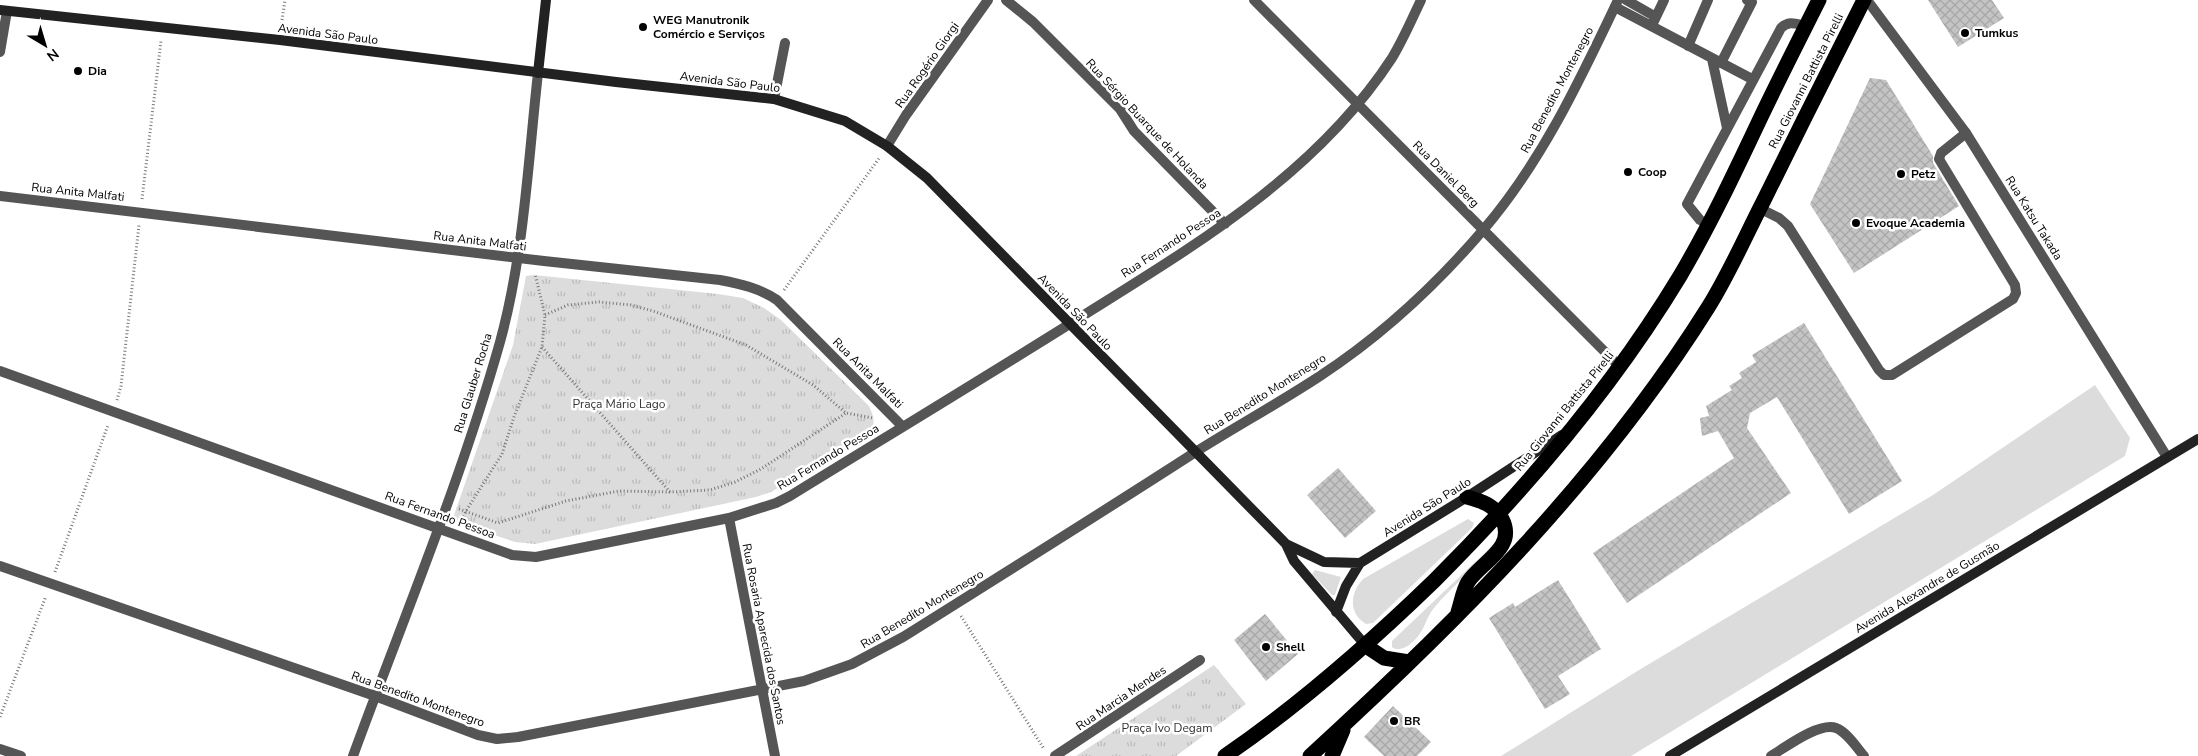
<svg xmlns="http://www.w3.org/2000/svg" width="2198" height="756" viewBox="0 0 2198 756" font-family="'Nunito Sans',sans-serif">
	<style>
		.grass { fill: #dcdcdc }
		.park { fill: url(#park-tufts) }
		.building { fill: url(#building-cross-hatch) }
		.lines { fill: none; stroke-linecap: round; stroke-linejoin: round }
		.path { stroke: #777; stroke-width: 3; stroke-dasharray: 1 2.5; stroke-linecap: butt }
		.lane { stroke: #555; stroke-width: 10 }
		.street { stroke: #555; stroke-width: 10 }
		.secondary { stroke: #222; stroke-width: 10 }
		.highway { stroke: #000; stroke-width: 15 }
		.poi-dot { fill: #000; stroke: #fff; stroke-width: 2 }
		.labels { text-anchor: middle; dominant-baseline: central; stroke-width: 5; stroke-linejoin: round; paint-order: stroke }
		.poi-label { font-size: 12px; font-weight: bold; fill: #000; stroke: #fff; text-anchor: start }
		.street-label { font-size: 12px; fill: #000; stroke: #fff }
		.park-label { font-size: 12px; fill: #333; stroke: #fff }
	</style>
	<defs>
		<pattern id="park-tufts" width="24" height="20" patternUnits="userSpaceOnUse" patternTransform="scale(1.25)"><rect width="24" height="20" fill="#dcdcdc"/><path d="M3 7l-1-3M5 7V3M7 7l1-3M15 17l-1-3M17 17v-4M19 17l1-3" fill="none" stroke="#bbb"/></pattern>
		<pattern id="building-cross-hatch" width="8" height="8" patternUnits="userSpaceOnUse" patternTransform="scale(1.25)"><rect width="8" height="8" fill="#c4c4c4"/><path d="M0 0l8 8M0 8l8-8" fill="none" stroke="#a7a7a7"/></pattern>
	</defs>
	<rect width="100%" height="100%" fill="#fff"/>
	<path class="grass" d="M 2095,385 L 2130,438 L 2125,456 L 1631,756 L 1501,756 L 1639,670 L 1933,495 Z
		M 1468,519 L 1474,523 L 1472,528 L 1373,623 L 1366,624 C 1348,613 1350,593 1363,579 Z
		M 1493,545 L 1495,548 C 1477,566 1449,589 1434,608 C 1423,622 1426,632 1409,645 C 1403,649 1397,651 1392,647 L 1392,641 Z
		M 1315,570 L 1341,577 L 1335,595 L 1332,595 L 1312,574 Z"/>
	<path class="park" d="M 534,275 L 718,294 L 743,298 L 764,308 L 781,320 L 869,406 C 875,419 876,425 867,436 L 771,492 L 756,497 L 535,544 L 515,542 L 452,521 L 513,345 L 526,276 Z
		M 1214,665 L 1246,704 L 1176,756 L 1076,756 Z"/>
	<path class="building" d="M 1928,0 L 1992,0 L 2004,18 L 1958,47 Z
		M 1870,78 L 1886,80 L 1933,156 L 1933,163 L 1959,206 L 1854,273 L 1810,204 Z
		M 1804,323 L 1902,481 L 1849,514 L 1777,397 L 1750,413 L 1747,428 L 1791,493 L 1627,603 L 1593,553 L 1734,458 L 1718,431 L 1702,436 L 1700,418 L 1709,416 L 1706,406 L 1732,390 L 1729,386 L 1742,378 L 1739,373 L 1756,362 L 1752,355 Z
		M 1338,468 L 1376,511 L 1345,538 L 1307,495 Z
		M 1558,580 L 1601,649 L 1558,676 L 1570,694 L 1545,709 L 1489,618 L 1513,603 L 1515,607 Z
		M 1265,614 L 1298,654 L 1266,681 L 1234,640 Z
		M 1393,706 L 1431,742 L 1417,756 L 1384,756 L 1364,737 Z"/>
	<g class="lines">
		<path class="path" d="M 281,27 L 285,0
			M 142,199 L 161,41
			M 784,290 L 880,157
			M 545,315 L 568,305 L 599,302 L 631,305 L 653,311 L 746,345 L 813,385 L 846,413 L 873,418
			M 542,347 L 670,492
			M 117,400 L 121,386 L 139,225
			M 459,509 L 498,523 L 566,501 L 619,491 L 670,492 L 710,490 L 735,482 L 761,469 L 846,413
			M 461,523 L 466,511 L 502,454 L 514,417 L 542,347 L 545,315 L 535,274
			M 55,572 L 108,425
			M 961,616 L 1044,749
			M 0,717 L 46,596"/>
		<path class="lane" d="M 1626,0 L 1656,17
			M 1615,7 L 1752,79
			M 1654,21 L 1664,0
			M 1688,46 L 1708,0
			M 0,52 L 7,11
			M 1712,59 L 1727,128
			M 1721,63 L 1752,2 L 1747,0
			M 774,99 L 785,43
			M 1759,208 L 1779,218 L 1788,226 L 1879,370 L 1884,375 L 1892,375 L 2013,299 L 2016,293 L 2015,285 L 1939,159 L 1941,153 L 1966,133
			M 1709,225 L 1700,220 L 1687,204 L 1781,28 C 1789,20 1796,24 1806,26
			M 1771,756 C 1786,747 1819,722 1836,728 C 1847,732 1857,748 1864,756"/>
		<path class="street" d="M 1006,0 L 1033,22 L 1120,109 L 1134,131 L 1225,224
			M 1254,0 L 1620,367
			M 1867,0 L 1966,133 L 2167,457
			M 887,146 L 906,115 L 988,0
			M 0,196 L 544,261 L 720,280 C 741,284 759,288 777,300 L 903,427
			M 0,371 L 512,555 L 536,557 L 729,518 L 776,503 L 790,496 C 886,437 982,379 1076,320 C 1192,247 1315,176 1392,58 C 1403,40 1412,19 1421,0
			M 729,518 L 775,756
			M 0,566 L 375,696 L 478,735 L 497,739 L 518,737 L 804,681 L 852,664 L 903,637 C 1000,576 1098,515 1194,453 C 1235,427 1279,403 1320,376 C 1381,336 1437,284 1484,229 C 1542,161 1580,80 1618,0
			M 0,749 L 21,756
			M 353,756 C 403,619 460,484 500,342 C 524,255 528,162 538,73
			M 1055,756 L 1200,660"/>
		<path class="secondary" d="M 0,10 L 280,40 L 616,82 L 774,99 L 845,121 L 887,146 L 927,178 L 1286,544 L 1324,562 L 1360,563 L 1467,497 L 1562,435
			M 538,73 L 546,0
			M 1286,544 L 1294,561 L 1366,646
			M 1336,612 L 1346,586 L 1360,563
			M 1670,756 L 2198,439"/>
		<path class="highway" d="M 1458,612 C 1461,603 1463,590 1468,582 C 1481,562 1517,548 1502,519 C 1494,505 1482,501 1467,497
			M 1366,646 L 1384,658 L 1409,662
			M 1225,756 C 1301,704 1369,644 1435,580 C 1527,488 1613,387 1680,276 C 1710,225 1735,172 1760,119 C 1779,79 1799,40 1819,0
			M 1310,756 C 1459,620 1602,477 1709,306 C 1730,272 1746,235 1764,200 C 1797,133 1830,67 1864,0
			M 1332,756 L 1343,730"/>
	</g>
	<g class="poi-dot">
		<circle cx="643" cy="27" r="5"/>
		<circle cx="1965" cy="33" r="5"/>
		<circle cx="78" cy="71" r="5"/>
		<circle cx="1628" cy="172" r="5"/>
		<circle cx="1901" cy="174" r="5"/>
		<circle cx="1856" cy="223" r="5"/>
		<circle cx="1266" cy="647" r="5"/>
		<circle cx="1394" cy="721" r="5"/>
	</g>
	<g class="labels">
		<g class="poi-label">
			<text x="653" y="20">WEG Manutronik<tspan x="653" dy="14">Comércio e Serviços</tspan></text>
			<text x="1975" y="33">Tumkus</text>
			<text x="88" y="71">Dia</text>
			<text x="1638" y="172">Coop</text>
			<text x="1911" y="174">Petz</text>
			<text x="1866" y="223">Evoque Academia</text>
			<text x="1276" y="647">Shell</text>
			<text x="1404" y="721">BR</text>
		</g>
		<g class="street-label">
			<text transform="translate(328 34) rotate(7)">Avenida São Paulo</text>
			<text transform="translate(927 65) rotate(-55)">Rua Rogério Giorgi</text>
			<text transform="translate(1806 81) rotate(-63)">Rua Giovanni Battista Pirelli</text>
			<text transform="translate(730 82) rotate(7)">Avenida São Paulo</text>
			<text transform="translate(1557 90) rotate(-62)">Rua Benedito Montenegro</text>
			<text transform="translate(1147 124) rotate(47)">Rua Sérgio Buarque de Holanda</text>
			<text transform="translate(1446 174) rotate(45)">Rua Daniel Berg</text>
			<text transform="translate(78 192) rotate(6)">Rua Anita Malfati</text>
			<text transform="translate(2034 218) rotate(58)">Rua Katsu Takada</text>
			<text transform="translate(480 241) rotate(7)">Rua Anita Malfati</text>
			<text transform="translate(1171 243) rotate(-33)">Rua Fernando Pessoa</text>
			<text transform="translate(1075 312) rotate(46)">Avenida São Paulo</text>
			<text transform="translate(868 373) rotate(45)">Rua Anita Malfati</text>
			<text transform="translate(473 383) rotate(-73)">Rua Glauber Rocha</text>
			<text transform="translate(1265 394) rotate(-32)">Rua Benedito Montenegro</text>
			<text transform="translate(1564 411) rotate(-51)">Rua Giovanni Battista Pirelli</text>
			<text transform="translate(828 457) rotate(-31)">Rua Fernando Pessoa</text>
			<text transform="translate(1427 507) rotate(-32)">Avenida São Paulo</text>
			<text transform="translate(440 515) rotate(20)">Rua Fernando Pessoa</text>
			<text transform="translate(1927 587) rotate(-31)">Avenida Alexandre de Gusmão</text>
			<text transform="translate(922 609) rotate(-31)">Rua Benedito Montenegro</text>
			<text transform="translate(764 634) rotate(79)">Rua Rosaria Aparecida dos Santos</text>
			<text transform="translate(1121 698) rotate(-34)">Rua Marcia Mendes</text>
			<text transform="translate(418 699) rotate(20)">Rua Benedito Montenegro</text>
		</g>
		<g class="park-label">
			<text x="619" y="404">Praça Mário Lago</text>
			<text x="1167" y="728">Praça Ivo Degam</text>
		</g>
	</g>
	<g transform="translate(45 45) rotate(142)" stroke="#ffffff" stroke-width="4" paint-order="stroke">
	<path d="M0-4L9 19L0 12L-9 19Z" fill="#000000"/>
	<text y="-8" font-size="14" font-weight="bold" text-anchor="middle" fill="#000000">N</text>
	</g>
</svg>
